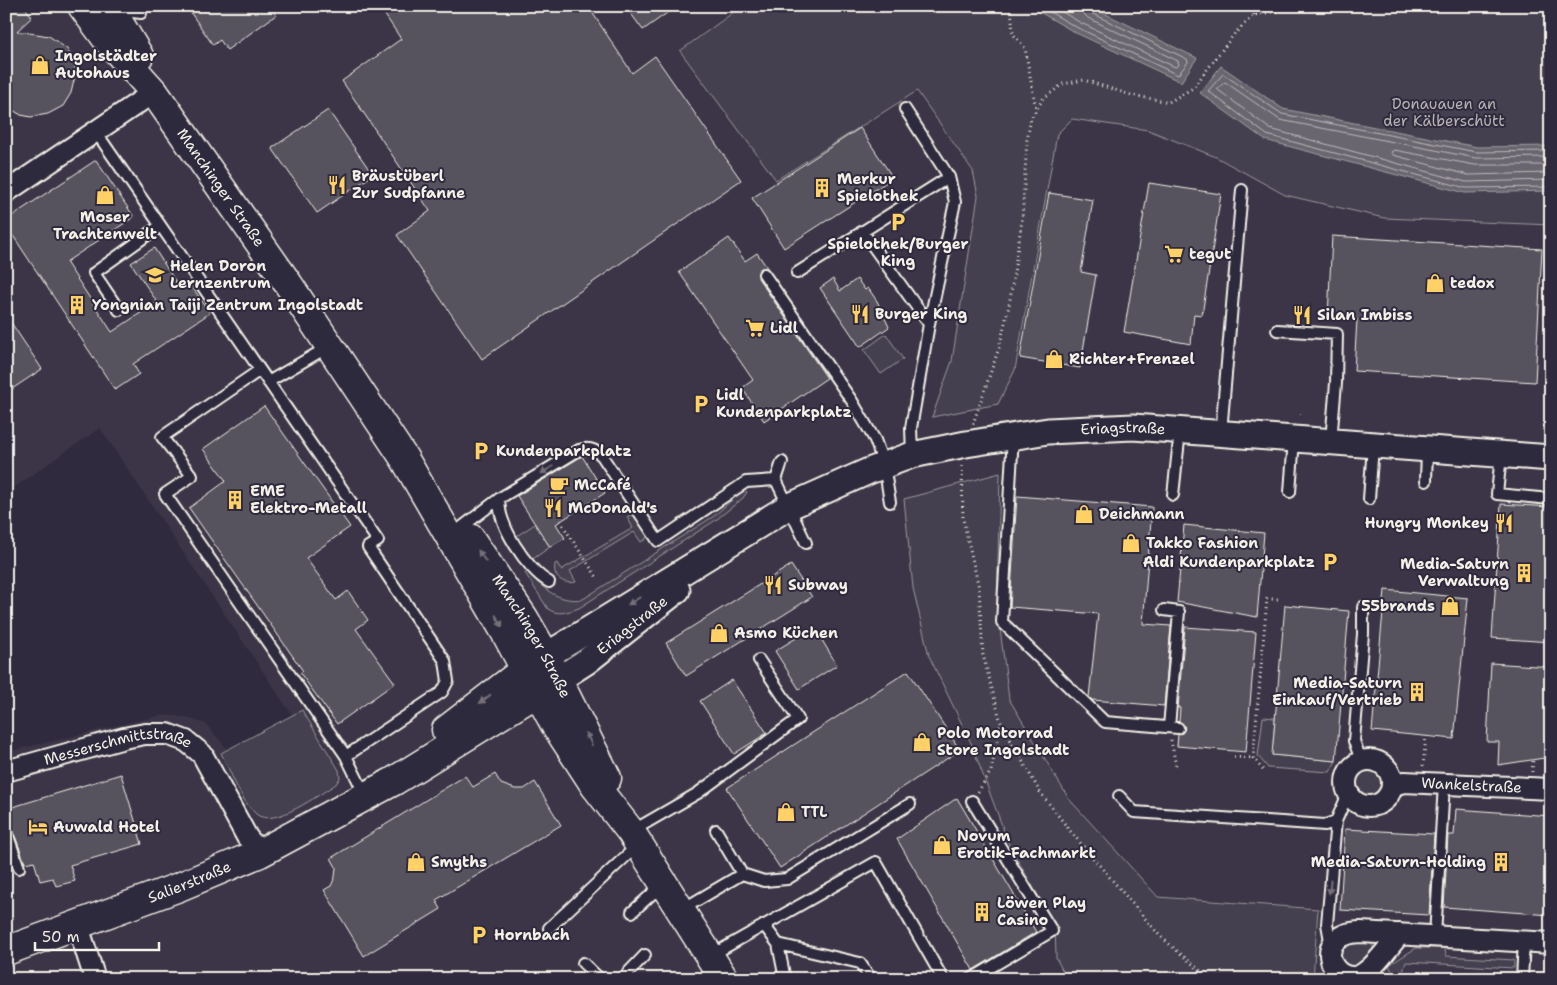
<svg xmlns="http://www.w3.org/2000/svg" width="1557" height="985" viewBox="0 0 1557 985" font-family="'Shantell Sans',sans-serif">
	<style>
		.built { fill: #3b3647 }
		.green { fill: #454050; stroke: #9c989c }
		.water { fill: #6a6670; stroke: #a19ea0 }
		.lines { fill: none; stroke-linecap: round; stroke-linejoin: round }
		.shore { stroke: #bdb9b8; stroke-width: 1 }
		.building { fill: #56525f; stroke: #f4f1e8 }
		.service-casing { stroke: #f4f1e8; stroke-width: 14 }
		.minor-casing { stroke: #f4f1e8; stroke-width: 24 }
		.tertiary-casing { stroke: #f4f1e8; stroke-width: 29 }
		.secondary-casing { stroke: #f4f1e8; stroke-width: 31 }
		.path { stroke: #f4f1e8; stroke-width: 3; stroke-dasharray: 1 4; stroke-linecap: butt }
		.service { stroke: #2f2a3d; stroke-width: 10 }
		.minor { stroke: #2f2a3d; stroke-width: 20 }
		.tertiary { stroke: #2f2a3d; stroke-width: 25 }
		.secondary { stroke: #2f2a3d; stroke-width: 28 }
		.oneway { fill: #747079 }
		.labels { text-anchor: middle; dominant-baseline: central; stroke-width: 4; stroke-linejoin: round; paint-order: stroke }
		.poi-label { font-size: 15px; font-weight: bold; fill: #f4f1e8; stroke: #2f2a3d; text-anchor: start }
		.park-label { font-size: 15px; fill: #b7b3b3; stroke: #2f2a3d }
		.street-label { font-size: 15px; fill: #f4f1e8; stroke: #2f2a3d }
	</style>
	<rect width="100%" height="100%" fill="#2f2a3d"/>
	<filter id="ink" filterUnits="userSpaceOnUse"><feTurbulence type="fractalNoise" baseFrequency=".02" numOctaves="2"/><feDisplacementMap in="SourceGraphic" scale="10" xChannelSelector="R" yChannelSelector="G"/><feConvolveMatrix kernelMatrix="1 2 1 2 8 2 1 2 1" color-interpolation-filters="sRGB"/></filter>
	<g filter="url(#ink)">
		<path class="built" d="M 6,6 L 742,6 L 680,51 L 917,91 L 973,171 L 978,196 L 967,273 L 952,361 L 933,417 L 1015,370 L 1057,134 L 1072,119 L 1173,133 L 1285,195 L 1384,218 L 1551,225 L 1551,979 L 1313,979 L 1318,909 L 1158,897 L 1069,799 L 1009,699 L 997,605 L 1000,473 L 929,656 L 971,743 L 1010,847 L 1055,925 L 1056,958 L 1067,979 L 6,979 L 6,752 L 162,715 L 185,717 L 206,724 L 228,750 L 221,754 L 264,818 L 281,816 L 336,784 L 340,777 L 339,770 L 302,710 L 292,715 L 100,428 L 6,493 Z"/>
		<path class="green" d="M 742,6 L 1551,6 L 1551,225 L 1384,218 L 1285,195 L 1216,157 L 1148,130 L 1072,119 L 1057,134 L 1015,370 L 998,404 L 932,417 L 952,361 L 978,196 L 973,171 L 917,91 L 776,180 L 680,51 Z
			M 886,334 L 903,359 L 881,374 L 864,350 Z
			M 1000,473 L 997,605 L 1009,699 L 1069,799 L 1158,897 L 1318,909 L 1313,979 L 1067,979 L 1056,958 L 1055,925 L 1010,847 L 971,743 L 929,656 L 913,588 L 904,499 Z
			M 744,489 L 747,492 L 743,498 L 716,520 L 579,608 C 568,612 558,616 548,609 L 525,573 L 527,571 C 542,588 558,603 583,599 L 714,516 Z
			M 630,515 L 639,518 L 648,534 L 646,539 L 641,542 L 634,532 L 570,571 L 576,582 C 564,585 552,578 555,564 L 557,563 L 561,570 L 633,528 L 627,517 Z
			M 535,524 L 550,547 L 530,561 L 515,537 Z
			M 302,710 L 339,770 L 340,778 L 336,784 C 320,794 273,829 256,814 C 240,800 231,772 221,753 Z
			M 1263,717 L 1275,718 L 1272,755 L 1336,761 L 1330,772 L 1268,768 L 1258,756 Z
			M1355 782a13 13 0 1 1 26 0a13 13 0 1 1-26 0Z
			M 1348,940 L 1370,942 L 1373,946 C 1374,957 1360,966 1351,968 L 1340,961 L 1338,949 Z
			M 1416,948 L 1445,948 L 1446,956 L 1514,960 L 1514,968 L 1406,962 L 1403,972 L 1393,974 L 1389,965 Z"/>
		<path class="water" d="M 1029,6 L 1089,6 L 1197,58 L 1181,82 L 1076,33 Z
			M 1221,66 L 1283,109 L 1477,147 L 1551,146 L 1551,191 L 1465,193 L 1265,140 L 1200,93 Z"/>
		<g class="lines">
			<path class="shore" d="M 1039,6 L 1078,28 L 1178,75 L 1188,62 L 1187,59 L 1091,13 L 1088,6
				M 1052,6 L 1081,23 L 1175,67 L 1179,65 L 1178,61 L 1088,18 L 1083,13 L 1082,6
				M 1551,151 L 1476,152 L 1282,114 L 1223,74 L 1208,91 L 1267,135 L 1466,188 L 1551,187
				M 1551,157 L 1476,158 L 1280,120 L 1225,82 L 1217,89 L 1270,129 L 1466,182 L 1551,180
				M 1551,165 L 1475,165 L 1394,150 L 1391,152 L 1393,155 L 1468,175 L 1551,173"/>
		</g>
		<path class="building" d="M 6,6 L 24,6 L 32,17 L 17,31 L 49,36 L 67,49 L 73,59 L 76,72 L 71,93 L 63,106 L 48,114 L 31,117 L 21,115 L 6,106 Z
			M 186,6 L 270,6 L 276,15 L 227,50 L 220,40 L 213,45 Z
			M 379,6 L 588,6 L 632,73 L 655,56 L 741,180 L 482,359 L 397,235 L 430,211 L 342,81 L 401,39 Z
			M 636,6 L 677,6 L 643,30 L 629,11 Z
			M 328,110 L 373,175 L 317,213 L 272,148 Z
			M 860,128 L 893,178 L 784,248 L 752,198 Z
			M 96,160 L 134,217 L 66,262 L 112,332 L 157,302 L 131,263 L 154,248 L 179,287 L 188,281 L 210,313 L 133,364 L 139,374 L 115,390 L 6,225 L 6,220 Z
			M 1149,183 L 1221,194 L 1202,315 L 1194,314 L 1191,344 L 1124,332 Z
			M 1049,193 L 1093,200 L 1081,272 L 1096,275 L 1080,368 L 1020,358 Z
			M 1332,236 L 1542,249 L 1535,382 L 1354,371 L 1357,319 L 1328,317 Z
			M 729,238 L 745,261 L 757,253 L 768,269 L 760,269 L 758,278 L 827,378 L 764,421 L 742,388 L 753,380 L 679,272 Z
			M 833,279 L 840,291 L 857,279 L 865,290 L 868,288 L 877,301 L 889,327 L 860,347 L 820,288 Z
			M 6,315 L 42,369 L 6,393 Z
			M 264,406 L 350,527 L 306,558 L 336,600 L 348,591 L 368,620 L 356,629 L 395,683 L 337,724 L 300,673 L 303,671 L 189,508 L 226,481 L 203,449 Z
			M 582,456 L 605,493 L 556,524 L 565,538 L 550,547 L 517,496 Z
			M 1017,496 L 1152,507 L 1143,624 L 1171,626 L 1164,706 L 1092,700 L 1089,697 L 1098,614 L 1010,607 Z
			M 1501,504 L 1551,507 L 1551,642 L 1492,638 Z
			M 1184,525 L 1264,533 L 1257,617 L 1177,602 Z
			M 791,565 L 812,597 L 686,676 L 666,643 Z
			M 1385,590 L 1468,598 L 1454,739 L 1372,731 Z
			M 1285,605 L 1349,611 L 1336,761 L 1272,755 Z
			M 814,627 L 837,665 L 799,689 L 775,651 Z
			M 1185,627 L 1256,632 L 1246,752 L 1177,746 L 1178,735 L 1183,732 L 1185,728 L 1179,721 L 1180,708 L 1178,708 Z
			M 1491,663 L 1551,667 L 1551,757 L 1498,765 L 1499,742 L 1487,742 Z
			M 908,671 L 960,750 L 780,868 L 727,788 Z
			M 732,680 L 767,733 L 734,754 L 700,701 Z
			M 121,774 L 142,844 L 70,865 L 75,881 L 56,886 L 53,878 L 40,881 L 34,861 L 25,863 L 12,828 L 6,823 L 6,809 Z
			M 495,774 L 501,784 L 515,789 L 524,789 L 535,782 L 561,825 L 436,900 L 441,909 L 364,956 L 324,890 L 331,886 L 335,877 L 336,867 L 331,858 L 465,776 L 473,787 Z
			M 957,798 L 1036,932 L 973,970 L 897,839 Z
			M 1456,809 L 1551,816 L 1551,915 L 1444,907 L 1448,835 L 1454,835 Z
			M 1345,829 L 1434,834 L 1429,915 L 1340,910 Z"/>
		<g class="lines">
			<g class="service-casing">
				<path id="service" d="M 115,10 L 141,13
					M 905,109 L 949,177
					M 96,132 L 378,541 L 368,547 L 445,661 L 448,681 L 442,692 L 346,756
					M 862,231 L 929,324 L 911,428 L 912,454
					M 797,273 L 949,177 L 955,202 L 929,324
					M 764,274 L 852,401 L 875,440 L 884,465 L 890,502
					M 119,310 L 94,273 L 160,226
					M 1277,330 L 1337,334 L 1336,383 L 1331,441
					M 260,370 L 162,437 L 192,476 L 165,494 L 346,756 L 365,795
					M 268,382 L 328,347
					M 1221,432 L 1242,190
					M 1013,436 L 1002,622 L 1105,722 L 1178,728
					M 1501,455 L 1497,494 L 1551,499
					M 782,462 L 776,480 L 806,543
					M 1426,481 L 1427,450
					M 1290,492 L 1294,439
					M 1173,495 L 1180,431
					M 500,498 C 495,522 528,571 549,582
					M 1369,499 L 1373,446
					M 462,527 L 500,498 L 579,450 C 588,447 595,449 602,456 L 658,541 L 746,482 L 776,480
					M 1164,610 L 1179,612 L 1169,727
					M 1361,760 L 1354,741 L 1363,634 L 1363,607
					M 1119,796 L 1134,812 L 1325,825 L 1336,821 L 1348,794
					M 6,830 L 19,868
					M 632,831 L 698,793 L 798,719 L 759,660
					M 742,874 L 764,881 L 787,879 L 910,804
					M 681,910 L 742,874 L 716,830
					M 632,912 L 663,884
					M 764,925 L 778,944 L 860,963 L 871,979
					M 549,928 L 638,845
					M 1435,936 L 1444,784
					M 778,944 L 785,979
					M 1331,946 L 1327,924 L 1336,821
					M 710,956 L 876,862 L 943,979
					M 583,963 L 600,979
					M 622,979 L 645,955
					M 971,979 L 1052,931 L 972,801
					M 1522,979 L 1524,941"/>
			</g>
			<g class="minor-casing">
				<g id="minor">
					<path d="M 6,192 L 154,92"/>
					<circle cx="1369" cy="783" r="23"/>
					<path id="s1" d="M 6,771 L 124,738 L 145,734 L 167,734 L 186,741 L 202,754 L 247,837 L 260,853"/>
					<path id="s2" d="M 1392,785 L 1404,782 L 1551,789"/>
					<path d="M 78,926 L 95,979"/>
					<path d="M 1400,934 C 1388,947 1375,968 1359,976 C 1330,985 1311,933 1361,932 L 1551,943"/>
				</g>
			</g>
			<g class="tertiary-casing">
				<g id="tertiary">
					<path id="s3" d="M 546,656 L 788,507 L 869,471 L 912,455 L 966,444 L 1048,431 L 1133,427 L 1551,458"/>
					<path id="s4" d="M 559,679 L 587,661 L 677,590"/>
				</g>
			</g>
			<g class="secondary-casing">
				<g id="secondary">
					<path id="s5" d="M 82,6 L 109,42 L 154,92 L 289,285 L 404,458 L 505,632 L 554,723 L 595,786 L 631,832 L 724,979"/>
					<path d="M 109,6 L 139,56"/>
					<path id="s6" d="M 470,538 L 524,618 L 546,656 L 607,778"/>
					<path d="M 446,730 L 524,670 L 540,660"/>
					<path id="s7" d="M 6,951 L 179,887 L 260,853 L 394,781 L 559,679"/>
				</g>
			</g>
			<path class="path" d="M 1011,6 L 1013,34 L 1025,48 L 1036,109
				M 1254,15 L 1255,6
				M 1302,415 L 1302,412
				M 973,424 L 999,348 L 1009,306 L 1022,220 L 1027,140 L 1031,118 L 1043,99 L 1063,84 L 1084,80 L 1131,95 L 1169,102 L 1193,88 L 1235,33 L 1254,15 L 1306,6
				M 962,466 L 963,519 L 979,588 L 983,655 L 1001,723 L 1040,792 L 1071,832 L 1160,936 L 1210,979
				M 560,521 L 598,579
				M 1171,740 L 1176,766
				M 1234,757 L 1253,758
				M 1423,766 L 1426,736
				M 1263,770 L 1253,758 L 1267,599 L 1281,599
				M 1532,772 L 1533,760
				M 978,792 L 991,771 L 1001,723"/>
			<use href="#service" class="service"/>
			<use href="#minor" class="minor"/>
			<use href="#tertiary" class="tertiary"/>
			<use href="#secondary" class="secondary"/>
		</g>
		<defs><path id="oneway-solid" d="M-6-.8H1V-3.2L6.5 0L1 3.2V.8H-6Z" transform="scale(1.25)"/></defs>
		<g class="oneway">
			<use href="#oneway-solid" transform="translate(547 470) rotate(148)"/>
			<use href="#oneway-solid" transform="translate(482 556) rotate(-124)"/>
			<use href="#oneway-solid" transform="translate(634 601) rotate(148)"/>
			<use href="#oneway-solid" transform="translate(499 621) rotate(60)"/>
			<use href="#oneway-solid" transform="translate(485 699) rotate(142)"/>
			<use href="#oneway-solid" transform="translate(589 739) rotate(-116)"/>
			<use href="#oneway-solid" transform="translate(1330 887) rotate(95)"/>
		</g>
	</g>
	<defs>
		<g id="shop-bare" transform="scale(1.5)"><path d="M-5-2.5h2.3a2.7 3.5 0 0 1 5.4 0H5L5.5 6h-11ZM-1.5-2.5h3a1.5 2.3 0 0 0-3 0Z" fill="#ffd166" stroke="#2f2a3d" stroke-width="2.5" paint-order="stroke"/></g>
		<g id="restaurant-bare" transform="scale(1.5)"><path d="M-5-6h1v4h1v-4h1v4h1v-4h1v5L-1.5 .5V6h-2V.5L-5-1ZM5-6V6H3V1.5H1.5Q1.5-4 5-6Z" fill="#ffd166" stroke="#2f2a3d" stroke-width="2.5" paint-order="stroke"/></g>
		<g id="building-bare" transform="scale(1.5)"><path d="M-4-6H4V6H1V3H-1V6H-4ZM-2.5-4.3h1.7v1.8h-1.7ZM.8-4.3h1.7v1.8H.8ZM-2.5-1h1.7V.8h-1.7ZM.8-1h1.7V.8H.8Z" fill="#ffd166" stroke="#2f2a3d" stroke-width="2.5" paint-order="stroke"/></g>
		<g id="parking-bare" transform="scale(1.5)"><path d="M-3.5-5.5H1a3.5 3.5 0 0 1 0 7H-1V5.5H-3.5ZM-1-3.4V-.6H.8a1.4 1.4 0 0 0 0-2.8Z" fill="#ffd166" stroke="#2f2a3d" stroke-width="2.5" paint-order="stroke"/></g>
		<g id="supermarket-bare" transform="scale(1.5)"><path d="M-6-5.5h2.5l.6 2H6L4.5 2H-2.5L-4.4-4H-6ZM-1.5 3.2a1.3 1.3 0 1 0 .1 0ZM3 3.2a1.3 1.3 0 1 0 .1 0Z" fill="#ffd166" stroke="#2f2a3d" stroke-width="2.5" paint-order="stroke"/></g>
		<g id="school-bare" transform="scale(1.5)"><path d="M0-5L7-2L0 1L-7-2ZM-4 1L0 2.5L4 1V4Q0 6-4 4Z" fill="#ffd166" stroke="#2f2a3d" stroke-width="2.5" paint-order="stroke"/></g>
		<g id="cafe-bare" transform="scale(1.5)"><path d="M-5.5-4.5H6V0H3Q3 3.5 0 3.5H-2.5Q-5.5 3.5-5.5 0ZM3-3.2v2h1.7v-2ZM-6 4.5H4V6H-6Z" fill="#ffd166" stroke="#2f2a3d" stroke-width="2.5" paint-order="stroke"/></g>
		<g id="hotel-bare" transform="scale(1.5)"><path d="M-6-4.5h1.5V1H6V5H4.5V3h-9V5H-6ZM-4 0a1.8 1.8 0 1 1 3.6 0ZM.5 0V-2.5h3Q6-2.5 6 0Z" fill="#ffd166" stroke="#2f2a3d" stroke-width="2.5" paint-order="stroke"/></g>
	</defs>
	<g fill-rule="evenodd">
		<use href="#shop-bare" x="40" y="65"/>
		<use href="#restaurant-bare" x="337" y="185"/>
		<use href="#building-bare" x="822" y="188"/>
		<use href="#shop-bare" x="105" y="195"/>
		<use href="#parking-bare" x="898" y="222"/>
		<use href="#supermarket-bare" x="1174" y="254"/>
		<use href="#school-bare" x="155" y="275"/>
		<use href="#shop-bare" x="1435" y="283"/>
		<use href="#building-bare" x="77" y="305"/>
		<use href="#restaurant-bare" x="860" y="314"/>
		<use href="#restaurant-bare" x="1302" y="315"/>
		<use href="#supermarket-bare" x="755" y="328"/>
		<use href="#shop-bare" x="1054" y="359"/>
		<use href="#parking-bare" x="701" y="404"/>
		<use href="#parking-bare" x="481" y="451"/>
		<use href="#cafe-bare" x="559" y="485"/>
		<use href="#building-bare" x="235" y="500"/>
		<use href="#restaurant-bare" x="553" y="508"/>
		<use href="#shop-bare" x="1084" y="514"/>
		<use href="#restaurant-bare" x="1504" y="523"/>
		<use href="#shop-bare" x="1131" y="543"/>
		<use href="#parking-bare" x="1330" y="562"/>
		<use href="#building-bare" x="1524" y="573"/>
		<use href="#restaurant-bare" x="773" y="585"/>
		<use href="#shop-bare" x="1450" y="606"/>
		<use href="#shop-bare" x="719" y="633"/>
		<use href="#building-bare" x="1417" y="692"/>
		<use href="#shop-bare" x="922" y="742"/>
		<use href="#shop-bare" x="786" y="812"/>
		<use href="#hotel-bare" x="38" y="827"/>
		<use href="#shop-bare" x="942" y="845"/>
		<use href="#shop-bare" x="416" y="862"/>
		<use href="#building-bare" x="1501" y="862"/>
		<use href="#building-bare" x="982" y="912"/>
		<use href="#parking-bare" x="479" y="935"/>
	</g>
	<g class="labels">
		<g class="poi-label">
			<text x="55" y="56">Ingolstädter<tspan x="55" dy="17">Autohaus</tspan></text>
			<text x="352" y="176">Bräustüberl<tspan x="352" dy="17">Zur Sudpfanne</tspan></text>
			<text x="837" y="179">Merkur<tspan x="837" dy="17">Spielothek</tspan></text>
			<text x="105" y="217" text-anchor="middle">Moser<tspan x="105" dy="17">Trachtenwelt</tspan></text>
			<text x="898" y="244" text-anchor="middle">Spielothek/Burger<tspan x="898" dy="17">King</tspan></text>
			<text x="1189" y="254">tegut</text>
			<text x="170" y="266">Helen Doron<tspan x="170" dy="17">Lernzentrum</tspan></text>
			<text x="1450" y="283">tedox</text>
			<text x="92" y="305">Yongnian Taiji Zentrum Ingolstadt</text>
			<text x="875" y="314">Burger King</text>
			<text x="1317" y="315">Silan Imbiss</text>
			<text x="770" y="328">Lidl</text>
			<text x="1069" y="359">Richter+Frenzel</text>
			<text x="716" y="395">Lidl<tspan x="716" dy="17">Kundenparkplatz</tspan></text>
			<text x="496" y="451">Kundenparkplatz</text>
			<text x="574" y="485">McCafé</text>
			<text x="250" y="491">EME<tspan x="250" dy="17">Elektro-Metall</tspan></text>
			<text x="568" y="508">McDonald's</text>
			<text x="1099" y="514">Deichmann</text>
			<text x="1489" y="523" text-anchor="end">Hungry Monkey</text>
			<text x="1146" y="543">Takko Fashion</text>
			<text x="1315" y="562" text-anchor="end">Aldi Kundenparkplatz</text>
			<text x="1509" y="564" text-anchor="end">Media-Saturn<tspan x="1509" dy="17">Verwaltung</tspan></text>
			<text x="788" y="585">Subway</text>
			<text x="1435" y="606" text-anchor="end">55brands</text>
			<text x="734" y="633">Asmo Küchen</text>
			<text x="1402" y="683" text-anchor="end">Media-Saturn<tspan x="1402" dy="17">Einkauf/Vertrieb</tspan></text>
			<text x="937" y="733">Polo Motorrad<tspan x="937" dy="17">Store Ingolstadt</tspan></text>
			<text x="801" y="812">TTL</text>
			<text x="53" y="827">Auwald Hotel</text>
			<text x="957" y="836">Novum<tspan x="957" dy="17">Erotik-Fachmarkt</tspan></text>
			<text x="431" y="862">Smyths</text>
			<text x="1486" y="862" text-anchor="end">Media-Saturn-Holding</text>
			<text x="997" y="903">Löwen Play<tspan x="997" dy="17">Casino</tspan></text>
			<text x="494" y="935">Hornbach</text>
		</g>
		<g class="park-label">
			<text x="1444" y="104">Donauauen an<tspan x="1444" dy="17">der Kälberschütt</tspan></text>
		</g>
		<g class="street-label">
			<text stroke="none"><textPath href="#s5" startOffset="229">Manchinger Straße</textPath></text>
			<text stroke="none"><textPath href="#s3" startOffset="632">Eriagstraße</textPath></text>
			<text stroke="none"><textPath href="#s4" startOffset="91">Eriagstraße</textPath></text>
			<text stroke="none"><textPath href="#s6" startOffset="116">Manchinger Straße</textPath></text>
			<text stroke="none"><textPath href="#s1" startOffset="116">Messerschmittstraße</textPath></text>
			<text stroke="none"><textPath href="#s2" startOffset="80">Wankelstraße</textPath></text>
			<text stroke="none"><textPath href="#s7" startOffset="196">Salierstraße</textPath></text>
		</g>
	</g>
	<rect width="1557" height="985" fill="none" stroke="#2f2a3d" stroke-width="25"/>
	<rect x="12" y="12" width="1532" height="960" fill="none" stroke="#f4f1e8" stroke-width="2" filter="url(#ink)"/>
	<path d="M35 942v8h124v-8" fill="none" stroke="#f4f1e8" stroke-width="2.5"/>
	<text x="42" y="942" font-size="15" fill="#f4f1e8" stroke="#2f2a3d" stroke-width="4" paint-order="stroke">50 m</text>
</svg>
